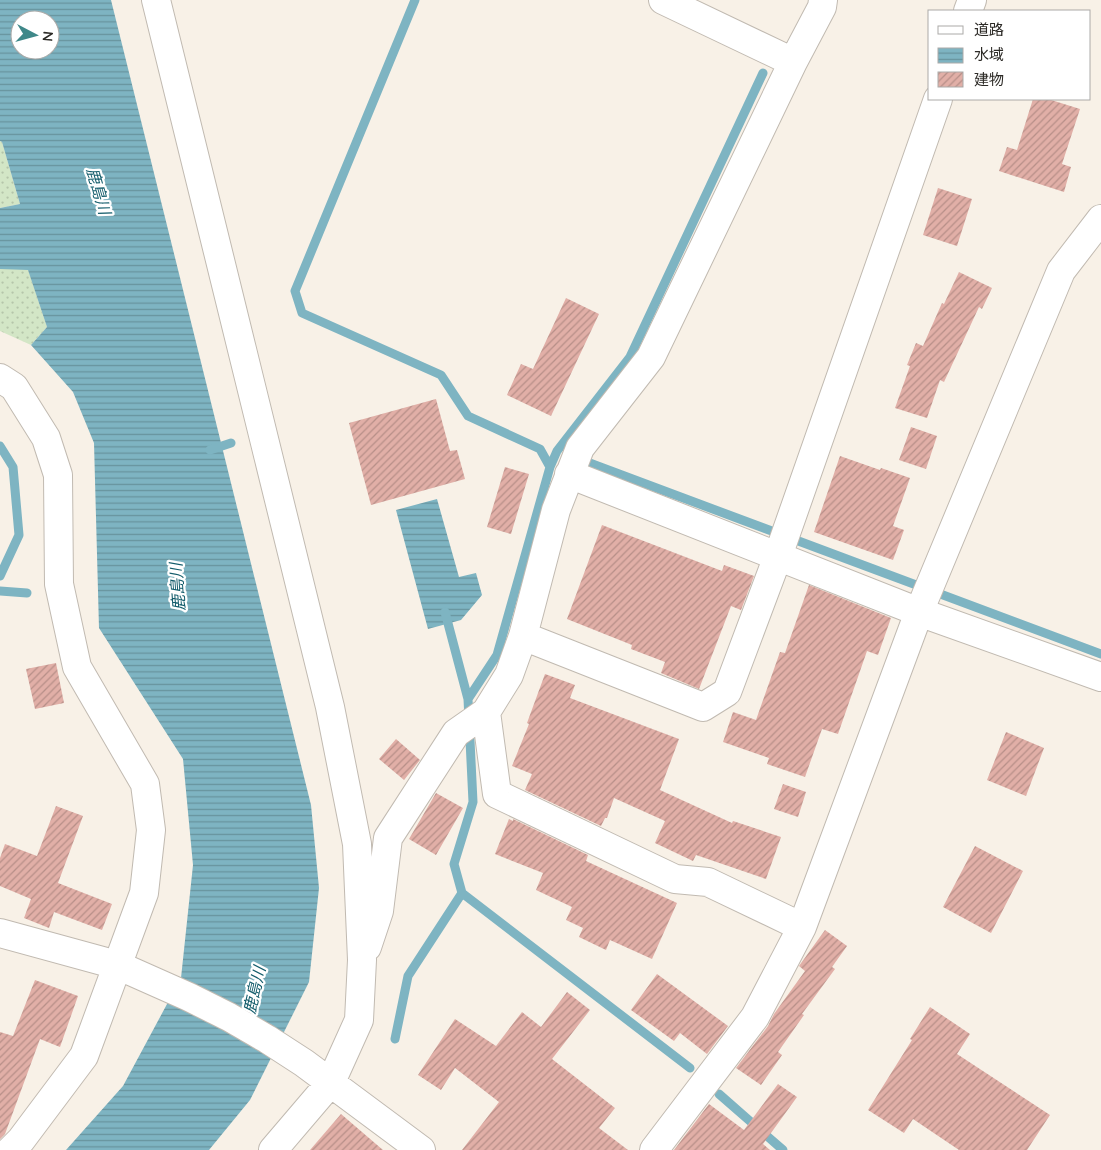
<svg xmlns="http://www.w3.org/2000/svg" width="1101" height="1150" viewBox="0 0 1101 1150" font-family="Quicksand,'Noto Sans JP',sans-serif">
	<style>
		.grass { fill: url(#grass-dots) }
		.water { fill: url(#water-rules); fill-rule: evenodd }
		.lines { fill: none; stroke-linecap: round; stroke-linejoin: round }
		.stream { stroke: #7eb4c2; stroke-width: 9 }
		.building { fill: url(#building-hatch) }
		.minor-casing { stroke: #c1bab1; stroke-width: 30 }
		.minor { stroke: #fff; stroke-width: 28 }
		.labels { text-anchor: middle; dominant-baseline: central; stroke-width: 4.5; stroke-linejoin: round; paint-order: stroke }
		.water-label { font-size: 16px; font-style: italic; fill: #135c6b; stroke: #fff }
	</style>
	<defs>
		<pattern id="grass-dots" width="8" height="8" patternUnits="userSpaceOnUse" patternTransform="scale(1.25)"><rect width="8" height="8" fill="#d3e6c6"/><path d="M2 2h.1M6 6h.1" fill="none" stroke="#b5c5aa" stroke-width="1.8" stroke-linecap="round"/></pattern>
		<pattern id="water-rules" width="6" height="5" patternUnits="userSpaceOnUse" patternTransform="scale(1.25)"><rect width="6" height="5" fill="#7eb4c2"/><path d="M0 2.5h6" fill="none" stroke="#67939d"/></pattern>
		<pattern id="building-hatch" width="6" height="6" patternUnits="userSpaceOnUse" patternTransform="scale(1.25)"><rect width="6" height="6" fill="#e1afa7"/><path d="M-1 1l2-2M0 6l6-6M5 7l2-2" fill="none" stroke="#b78f88"/></pattern>
	</defs>
	<rect width="100%" height="100%" fill="#f8f1e7"/>
	<path class="grass" d="M 0,141 L 2,142 L 20,204 L 0,208 Z
		M 0,269 L 28,269 L 47,327 L 31,345 L 0,331 Z"/>
	<path class="water" d="M 0,0 L 111,0 L 311,805 L 319,888 L 309,982 L 250,1100 L 209,1150 L 66,1150 L 123,1086 L 181,978 L 193,865 L 183,759 L 99,628 L 94,443 L 73,392 L 31,345 L 47,327 L 28,270 L 0,269 L 0,208 L 20,204 L 2,142 L 0,141 ZM 20,20 L 50,20 L 50,50 L 20,50 Z
		M 437,499 L 459,577 L 476,573 L 482,595 L 461,620 L 428,629 L 396,510 Z"/>
	<g class="lines">
		<path class="stream" d="M 415,0 L 295,291 L 302,313 L 441,375 L 468,416 L 540,449 L 550,467
			M 0,446 L 13,467 L 19,535 L 0,576
			M 210,450 L 231,443
			M 579,459 L 1101,654
			M 0,591 L 27,593
			M 445,612 L 468,699 L 473,802 L 454,864 L 462,893 L 690,1068
			M 468,699 L 497,655 L 550,467 L 557,451 L 630,357 L 763,73
			M 395,1039 L 408,976 L 462,893
			M 719,1094 L 783,1150"/>
	</g>
	<path class="building" d="M 1033,99 L 1048,99 L 1080,109 L 1062,164 L 1071,167 L 1064,192 L 999,171 L 1007,147 L 1017,150 Z
		M 938,188 L 972,199 L 957,246 L 923,235 Z
		M 959,272 L 992,288 L 982,309 L 979,307 L 944,382 L 940,380 L 927,418 L 895,408 L 910,366 L 907,365 L 916,343 L 923,346 L 942,303 L 944,304 Z
		M 566,298 L 599,314 L 551,416 L 507,395 L 521,364 L 533,369 Z
		M 436,399 L 450,451 L 457,450 L 465,479 L 371,505 L 349,423 Z
		M 911,427 L 937,436 L 926,469 L 899,460 Z
		M 840,456 L 880,470 L 881,468 L 910,478 L 893,526 L 904,530 L 893,560 L 814,532 Z
		M 505,467 L 529,474 L 511,534 L 487,527 Z
		M 602,525 L 722,571 L 724,565 L 754,576 L 741,610 L 731,606 L 699,689 L 661,673 L 665,662 L 631,649 L 632,645 L 567,619 Z
		M 809,585 L 891,618 L 878,655 L 867,651 L 838,734 L 822,729 L 805,777 L 767,764 L 769,758 L 723,742 L 733,712 L 756,720 L 780,652 L 785,653 Z
		M 56,663 L 64,703 L 35,709 L 26,669 Z
		M 545,674 L 575,685 L 570,698 L 679,739 L 660,790 L 732,823 L 733,821 L 781,837 L 766,879 L 696,855 L 693,861 L 655,843 L 665,821 L 614,798 L 607,818 L 605,818 L 601,826 L 525,790 L 532,774 L 512,766 L 529,724 L 527,723 Z
		M 1006,732 L 1044,748 L 1026,796 L 987,780 Z
		M 396,739 L 420,760 L 404,780 L 379,759 Z
		M 783,784 L 806,792 L 798,817 L 774,809 Z
		M 436,793 L 463,808 L 436,855 L 409,839 Z
		M 56,806 L 83,816 L 58,883 L 112,904 L 102,930 L 54,912 L 49,928 L 24,918 L 31,899 L 0,886 L 0,858 L 5,844 L 37,856 Z
		M 509,819 L 513,821 L 513,819 L 588,855 L 586,861 L 677,903 L 652,959 L 610,940 L 606,950 L 579,937 L 583,928 L 566,920 L 572,907 L 536,890 L 543,873 L 495,854 Z
		M 975,846 L 1023,871 L 991,933 L 943,907 Z
		M 825,930 L 847,946 L 832,967 L 835,969 L 802,1014 L 804,1015 L 778,1052 L 782,1055 L 761,1085 L 736,1068 L 768,1026 L 774,1014 L 805,971 L 799,966 Z
		M 657,974 L 728,1026 L 707,1054 L 680,1033 L 674,1041 L 631,1010 Z
		M 35,980 L 78,996 L 60,1047 L 40,1039 L 5,1134 L 0,1139 L 0,1032 L 13,1036 Z
		M 567,992 L 590,1010 L 552,1059 L 615,1108 L 599,1128 L 628,1150 L 462,1150 L 499,1102 L 455,1068 L 441,1090 L 418,1075 L 455,1019 L 496,1046 L 522,1012 L 541,1027 Z
		M 930,1007 L 970,1034 L 957,1054 L 1050,1115 L 1027,1150 L 959,1150 L 913,1119 L 904,1133 L 868,1110 L 912,1040 L 910,1039 Z
		M 778,1084 L 797,1097 L 763,1144 L 770,1150 L 674,1150 L 709,1104 L 744,1130 Z
		M 341,1114 L 383,1150 L 310,1150 Z"/>
	<g class="lines">
		<g class="minor-casing">
			<path id="minor" d="M 156,0 L 330,707 L 357,844 L 362,960 L 359,1020 L 331,1082 L 273,1150
				M 663,0 L 793,62
				M 968,11 L 972,0
				M 0,378 L 14,387 L 46,438 L 58,475 L 59,584 L 77,667 L 145,784 L 151,830 L 144,893 L 84,1056 L 21,1140 L 11,1150
				M 569,474 L 919,612 L 1101,677
				M 523,636 L 703,707 L 727,692 L 778,556 L 938,99
				M 486,712 L 497,794 L 675,879 L 708,882 L 802,927
				M 0,933 L 117,965 L 189,997 L 229,1017 L 267,1039 L 304,1063 L 421,1150
				M 367,947 L 379,911 L 388,838 L 456,733 L 486,712 L 509,675 L 523,636 L 556,510 L 580,448 L 651,357 L 793,62 L 822,7 L 823,0
				M 654,1150 L 755,1017 L 802,927 L 919,612 L 1061,271 L 1101,219"/>
		</g>
		<use href="#minor" class="minor"/>
	</g>
	<g class="labels">
		<g class="water-label">
			<text transform="translate(99 191) rotate(74)">鹿島川</text>
			<text transform="translate(177 587) rotate(-94)">鹿島川</text>
			<text transform="translate(254 990) rotate(-77)">鹿島川</text>
		</g>
	</g>
	<rect x="928" y="10" width="162" height="90" fill="#ffffff" stroke="#abaaa8"/>
	<rect x="938" y="26" width="25" height="8" fill="#ffffff" stroke="#abaaa8"/>
	<text x="974" y="35" font-size="15" fill="#2c2a26">道路</text>
	<rect x="938" y="48" width="25" height="15" fill="url(#water-rules)" stroke="#abaaa8"/>
	<text x="974" y="60" font-size="15" fill="#2c2a26">水域</text>
	<rect x="938" y="72" width="25" height="15" fill="url(#building-hatch)" stroke="#abaaa8"/>
	<text x="974" y="85" font-size="15" fill="#2c2a26">建物</text>
	<g transform="translate(35 35) rotate(96)"><circle r="24" fill="#ffffff" stroke="#abaaa8"/>
	<path d="M0-4L9 19L0 12L-9 19Z" fill="#3f8889"/>
	<text y="-8" font-size="14" font-weight="bold" text-anchor="middle" fill="#2c2a26">N</text>
	</g>
</svg>
